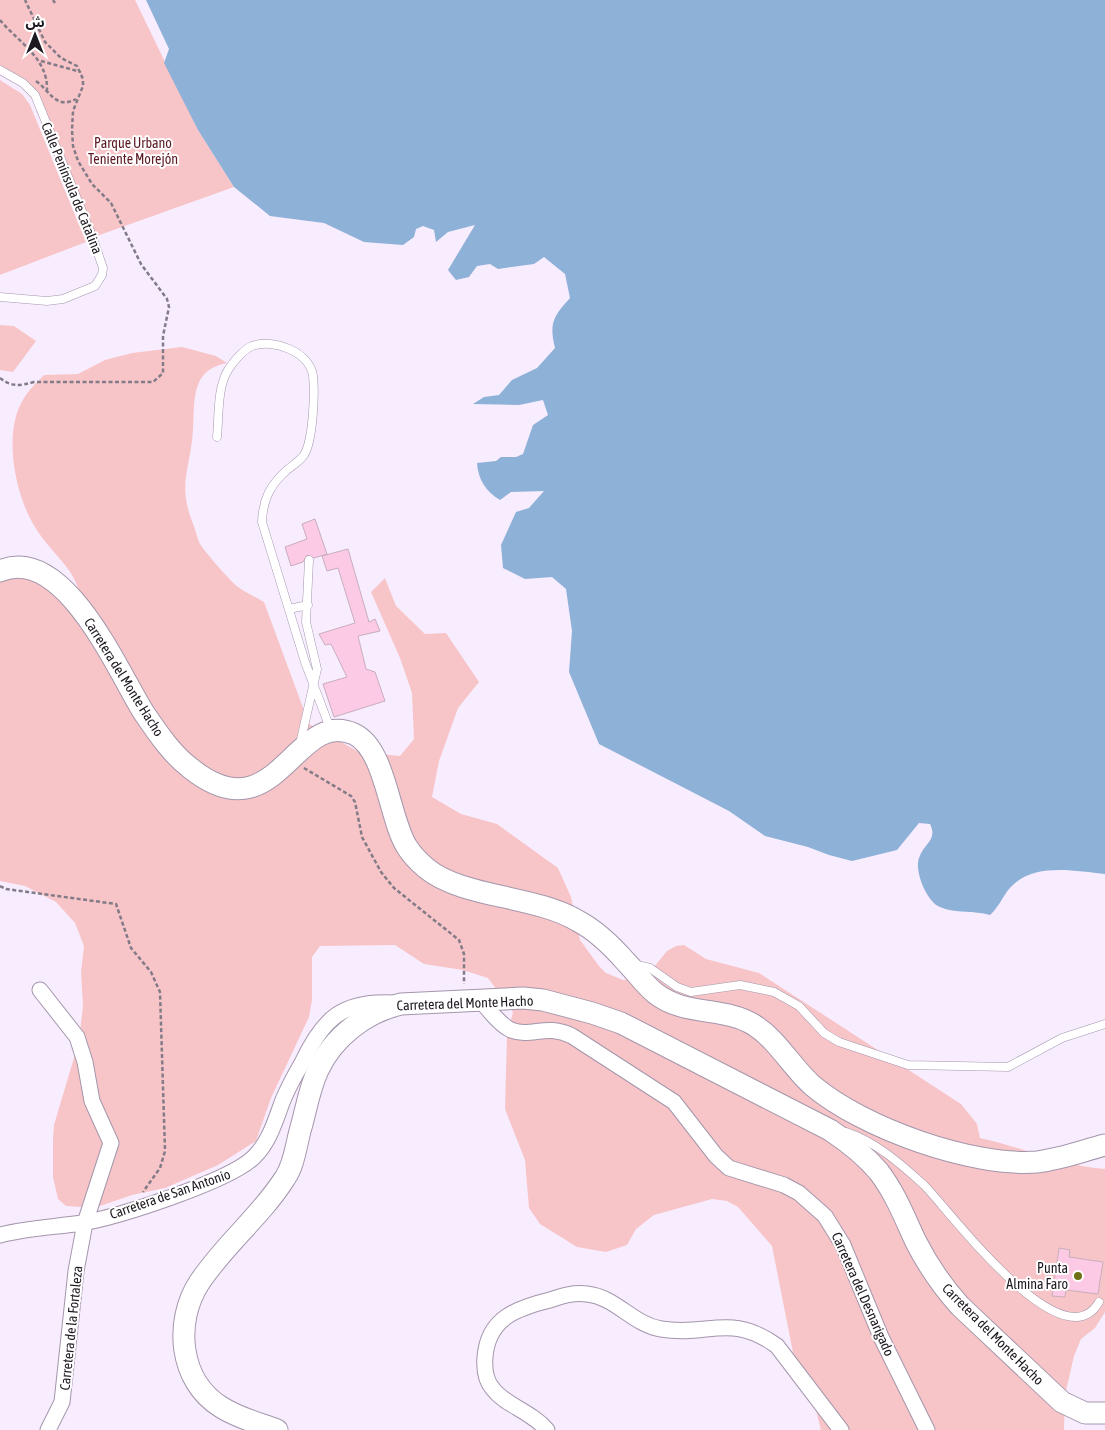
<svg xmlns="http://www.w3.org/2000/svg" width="1105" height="1430" viewBox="0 0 1105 1430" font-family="'Asap Condensed','Noto Sans Arabic',sans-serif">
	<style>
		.green { fill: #f7c5c7 }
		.water { fill: #8eb1d7 }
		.building { fill: #fccae5; stroke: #c8aebc }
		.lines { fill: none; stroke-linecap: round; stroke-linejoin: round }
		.service-casing { stroke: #a496ac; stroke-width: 9 }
		.minor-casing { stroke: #a496ac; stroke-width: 17 }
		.secondary-casing { stroke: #a496ac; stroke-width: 23 }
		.path { stroke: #837b88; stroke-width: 2.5; stroke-dasharray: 4 2.5; stroke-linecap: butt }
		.service { stroke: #fff; stroke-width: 8 }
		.minor { stroke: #fff; stroke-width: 15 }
		.secondary { stroke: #fff; stroke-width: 21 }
		.poi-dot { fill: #6e7014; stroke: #fff; stroke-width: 2 }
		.labels { text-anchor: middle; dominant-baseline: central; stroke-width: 4; stroke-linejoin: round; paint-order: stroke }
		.park-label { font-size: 14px; fill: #5b1922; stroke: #fff }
		.street-label { font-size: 14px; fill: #1e1921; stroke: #fff }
		.poi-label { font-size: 14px; fill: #1e1921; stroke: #fff; text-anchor: end }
	</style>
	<rect width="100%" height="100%" fill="#f8ecff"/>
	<path class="green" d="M 0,0 L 135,0 L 198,130 L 234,187 L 94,237 L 41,100 L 0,70 Z
		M 0,80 L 22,94 L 30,105 L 86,242 L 0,275 Z
		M 0,325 L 14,326 L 36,341 L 13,372 L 0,370 Z
		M 182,347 L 216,356 L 227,363 C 190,370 195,401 193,429 C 191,469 176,484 194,526 C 196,532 197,538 200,544 C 206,553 229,580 238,587 C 246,593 256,597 264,602 L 309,724 L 359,752 L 400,756 L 414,739 L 412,693 L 400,658 L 371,592 L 385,578 L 396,606 L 425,634 L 446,633 L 479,682 L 458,708 L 439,761 L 432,797 L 461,814 L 497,824 L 558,868 L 571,897 L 580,940 L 599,966 L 606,973 L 623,980 L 646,977 L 667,951 L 676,946 L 684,945 L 706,959 L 759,973 L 961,1104 L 977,1124 L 980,1138 C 1023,1147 1061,1166 1105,1169 L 1105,1312 L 1095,1328 L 1081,1339 L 1074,1356 L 1065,1395 L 1064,1430 L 821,1430 L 816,1410 L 798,1378 L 772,1246 L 738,1207 L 727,1201 L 712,1199 L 654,1215 L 636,1229 L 627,1245 L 606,1252 L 577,1247 L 540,1224 L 529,1208 L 525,1160 L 505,1109 L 507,1036 L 513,1012 L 488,978 L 463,970 L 424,964 L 395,945 L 320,946 L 312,957 L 312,1000 L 309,1017 L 271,1098 L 256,1141 L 218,1165 L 165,1188 L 132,1195 L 94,1208 L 66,1206 L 58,1199 L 53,1177 L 53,1139 L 54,1125 L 79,1041 L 83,1006 L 81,972 L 84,946 L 75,923 L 56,902 L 25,886 L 0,881 L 0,579 L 29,577 L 83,611 C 79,567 55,560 35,527 C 15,495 2,432 24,398 C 29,390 37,382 44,375 L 78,374 L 105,360 L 132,353 Z"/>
	<path class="water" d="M 146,0 L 1105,0 L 1105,874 C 1076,871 1037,863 1014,884 C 1004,892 1001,905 990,915 C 974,910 956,914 940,907 C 927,902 914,871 919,858 C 924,843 938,840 930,824 L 919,823 L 897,850 L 852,861 L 829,855 L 808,847 L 765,836 L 729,811 L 599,744 L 569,672 L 572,631 L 566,589 L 552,577 L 525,579 L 503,568 L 501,545 L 516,512 L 529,508 L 544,491 L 511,492 L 500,500 C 486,492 478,479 477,463 L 496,461 L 501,457 L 516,457 L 523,454 L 533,425 L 548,415 L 543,400 L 519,405 L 473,404 L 484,397 L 499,395 L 512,380 L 537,368 L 555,348 C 549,323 553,317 570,298 L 565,274 L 544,257 L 534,264 L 498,269 L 490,264 L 477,266 L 469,277 L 456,280 L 448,270 L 475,225 L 448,232 L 436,242 L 434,230 L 423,226 L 416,229 L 414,237 L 403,245 L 364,242 L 324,223 L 270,216 L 234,187 L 198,130 L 164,63 L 169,49 Z"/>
	<path class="building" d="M 315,519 L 327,554 L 314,558 L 307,555 L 303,562 L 291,566 L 285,547 L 307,539 L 302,524 Z
		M 348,549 L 369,622 L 375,619 L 380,631 L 358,636 L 366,669 L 375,672 L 385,701 L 334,717 L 323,684 L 347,677 L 331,644 L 325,645 L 319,634 L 355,623 L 338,568 L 327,571 L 322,556 Z
		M 1059,1248 L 1070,1250 L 1069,1257 L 1103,1262 L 1098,1294 L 1066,1290 L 1065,1297 L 1052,1296 Z"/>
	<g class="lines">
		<g class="service-casing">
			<path id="service" d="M 0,70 L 23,83 L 35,95 L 92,236 L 103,268 L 102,275 L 95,286 L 63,299 L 47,301 L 0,297
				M 217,437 C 219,417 217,388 228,370 C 233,362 243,350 252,346 C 273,338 310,352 313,376 C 315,394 313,441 304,455 C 300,461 293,465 287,470 C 270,485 263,499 262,522 L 305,662 L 331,731
				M 289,609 L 308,605
				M 300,744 L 317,669 L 306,622 L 309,560
				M 633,964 L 650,968 L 677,987 L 691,992 L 740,985 L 774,992 L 799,1006 L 824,1033 L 839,1042 L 908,1065 L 1008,1067 L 1062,1038 L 1105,1024
				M 846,1132 C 875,1141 902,1165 924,1185 C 949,1210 1063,1365 1099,1302"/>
		</g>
		<g class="minor-casing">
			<path id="minor" d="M 40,990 L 77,1037 L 85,1062 L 92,1101 L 111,1143 L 85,1223 L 76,1271 L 62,1402 L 48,1430
				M 480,1000 C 489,1010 499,1024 511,1030 C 532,1038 546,1023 572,1036 L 674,1102 L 716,1156 L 729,1168 L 784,1185 L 799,1193 L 825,1216 L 843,1245 L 881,1337 L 927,1430
				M 0,1235 C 27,1228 55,1227 82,1223 C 118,1217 230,1181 254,1157 C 270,1141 275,1121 283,1100 C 288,1088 295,1075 302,1063 C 323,1018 343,1000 394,1003
				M 547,1430 C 532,1412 505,1405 493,1389 C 485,1380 484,1369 485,1357 C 488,1318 517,1308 550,1300 C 562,1296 574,1292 587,1294 C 616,1297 632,1324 661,1329 C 709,1337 730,1312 777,1346 L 841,1430"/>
		</g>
		<g class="secondary-casing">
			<path id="secondary" d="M 0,571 C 64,543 118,672 144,713 C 157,732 171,753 189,767 C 277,839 294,707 354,734 C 386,749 389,819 407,847 C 412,855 419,862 426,868 C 462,898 535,895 578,921 C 597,931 612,946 626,962 C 636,972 644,984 655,993 C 685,1017 724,1006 754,1025 C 778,1040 792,1068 813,1086 C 863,1128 972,1167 1037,1162 C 1061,1159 1082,1151 1105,1145
				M 277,1430 C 258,1423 238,1418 221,1407 C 179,1381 174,1322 199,1283 C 224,1245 261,1216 285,1178 C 294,1165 296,1146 300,1131 C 306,1111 309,1089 318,1070 C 333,1037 366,1012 401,1004 L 523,998 L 543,1000 L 592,1013 L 621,1023 L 830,1130 C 848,1142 865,1155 879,1172 C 895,1193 904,1216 915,1240 C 927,1264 942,1286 960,1306 L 1062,1402 L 1085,1413 L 1105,1413"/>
		</g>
		<path class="path" d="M 53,0 L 55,3
			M 0,20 C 18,42 48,58 47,90
			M 41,61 L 81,72
			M 36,81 C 50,91 56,110 76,99
			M 0,378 C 11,387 20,386 34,382 L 153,382 L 163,373 L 163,336 L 169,307 L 167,299 L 141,264 L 111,203 L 92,184 L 78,161 L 73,146 L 72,130 L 73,111 L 83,86 L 83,79 L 77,66 L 61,58 L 45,42 L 25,0
			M 304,768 L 351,796 L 355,802 L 362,837 L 381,872 L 394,888 L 459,940 L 464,954 L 464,984
			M 0,886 L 6,889 L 116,904 L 131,948 L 151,972 L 160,992 L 165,1151 L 160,1168 L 143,1192"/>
		<use href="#service" class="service"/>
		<use href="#minor" class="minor"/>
		<use href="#secondary" class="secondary"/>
	</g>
	<circle class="poi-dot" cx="1078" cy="1276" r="5"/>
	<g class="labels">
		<g class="park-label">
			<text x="133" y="143">Parque Urbano<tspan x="133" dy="16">Teniente Morejón</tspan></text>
		</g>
		<g class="street-label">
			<text transform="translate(72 188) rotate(68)">Calle Península de Catalina</text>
			<text transform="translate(124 677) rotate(58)">Carretera del Monte Hacho</text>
			<text transform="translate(465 1003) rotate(-2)">Carretera del Monte Hacho</text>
			<text transform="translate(170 1194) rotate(-19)">Carretera de San Antonio</text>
			<text transform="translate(863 1294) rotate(66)">Carretera del Desnarigado</text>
			<text transform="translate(71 1328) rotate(-84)">Carretera de la Fortaleza</text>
			<text transform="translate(993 1334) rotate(45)">Carretera del Monte Hacho</text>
		</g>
		<g class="poi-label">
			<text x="1068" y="1268">Punta<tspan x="1068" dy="16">Almina Faro</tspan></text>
		</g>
	</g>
	<g transform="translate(35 35)" stroke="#ffffff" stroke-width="4" paint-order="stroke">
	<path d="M0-4L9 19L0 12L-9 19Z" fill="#1e1921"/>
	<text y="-8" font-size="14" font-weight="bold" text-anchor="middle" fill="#1e1921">ش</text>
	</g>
</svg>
